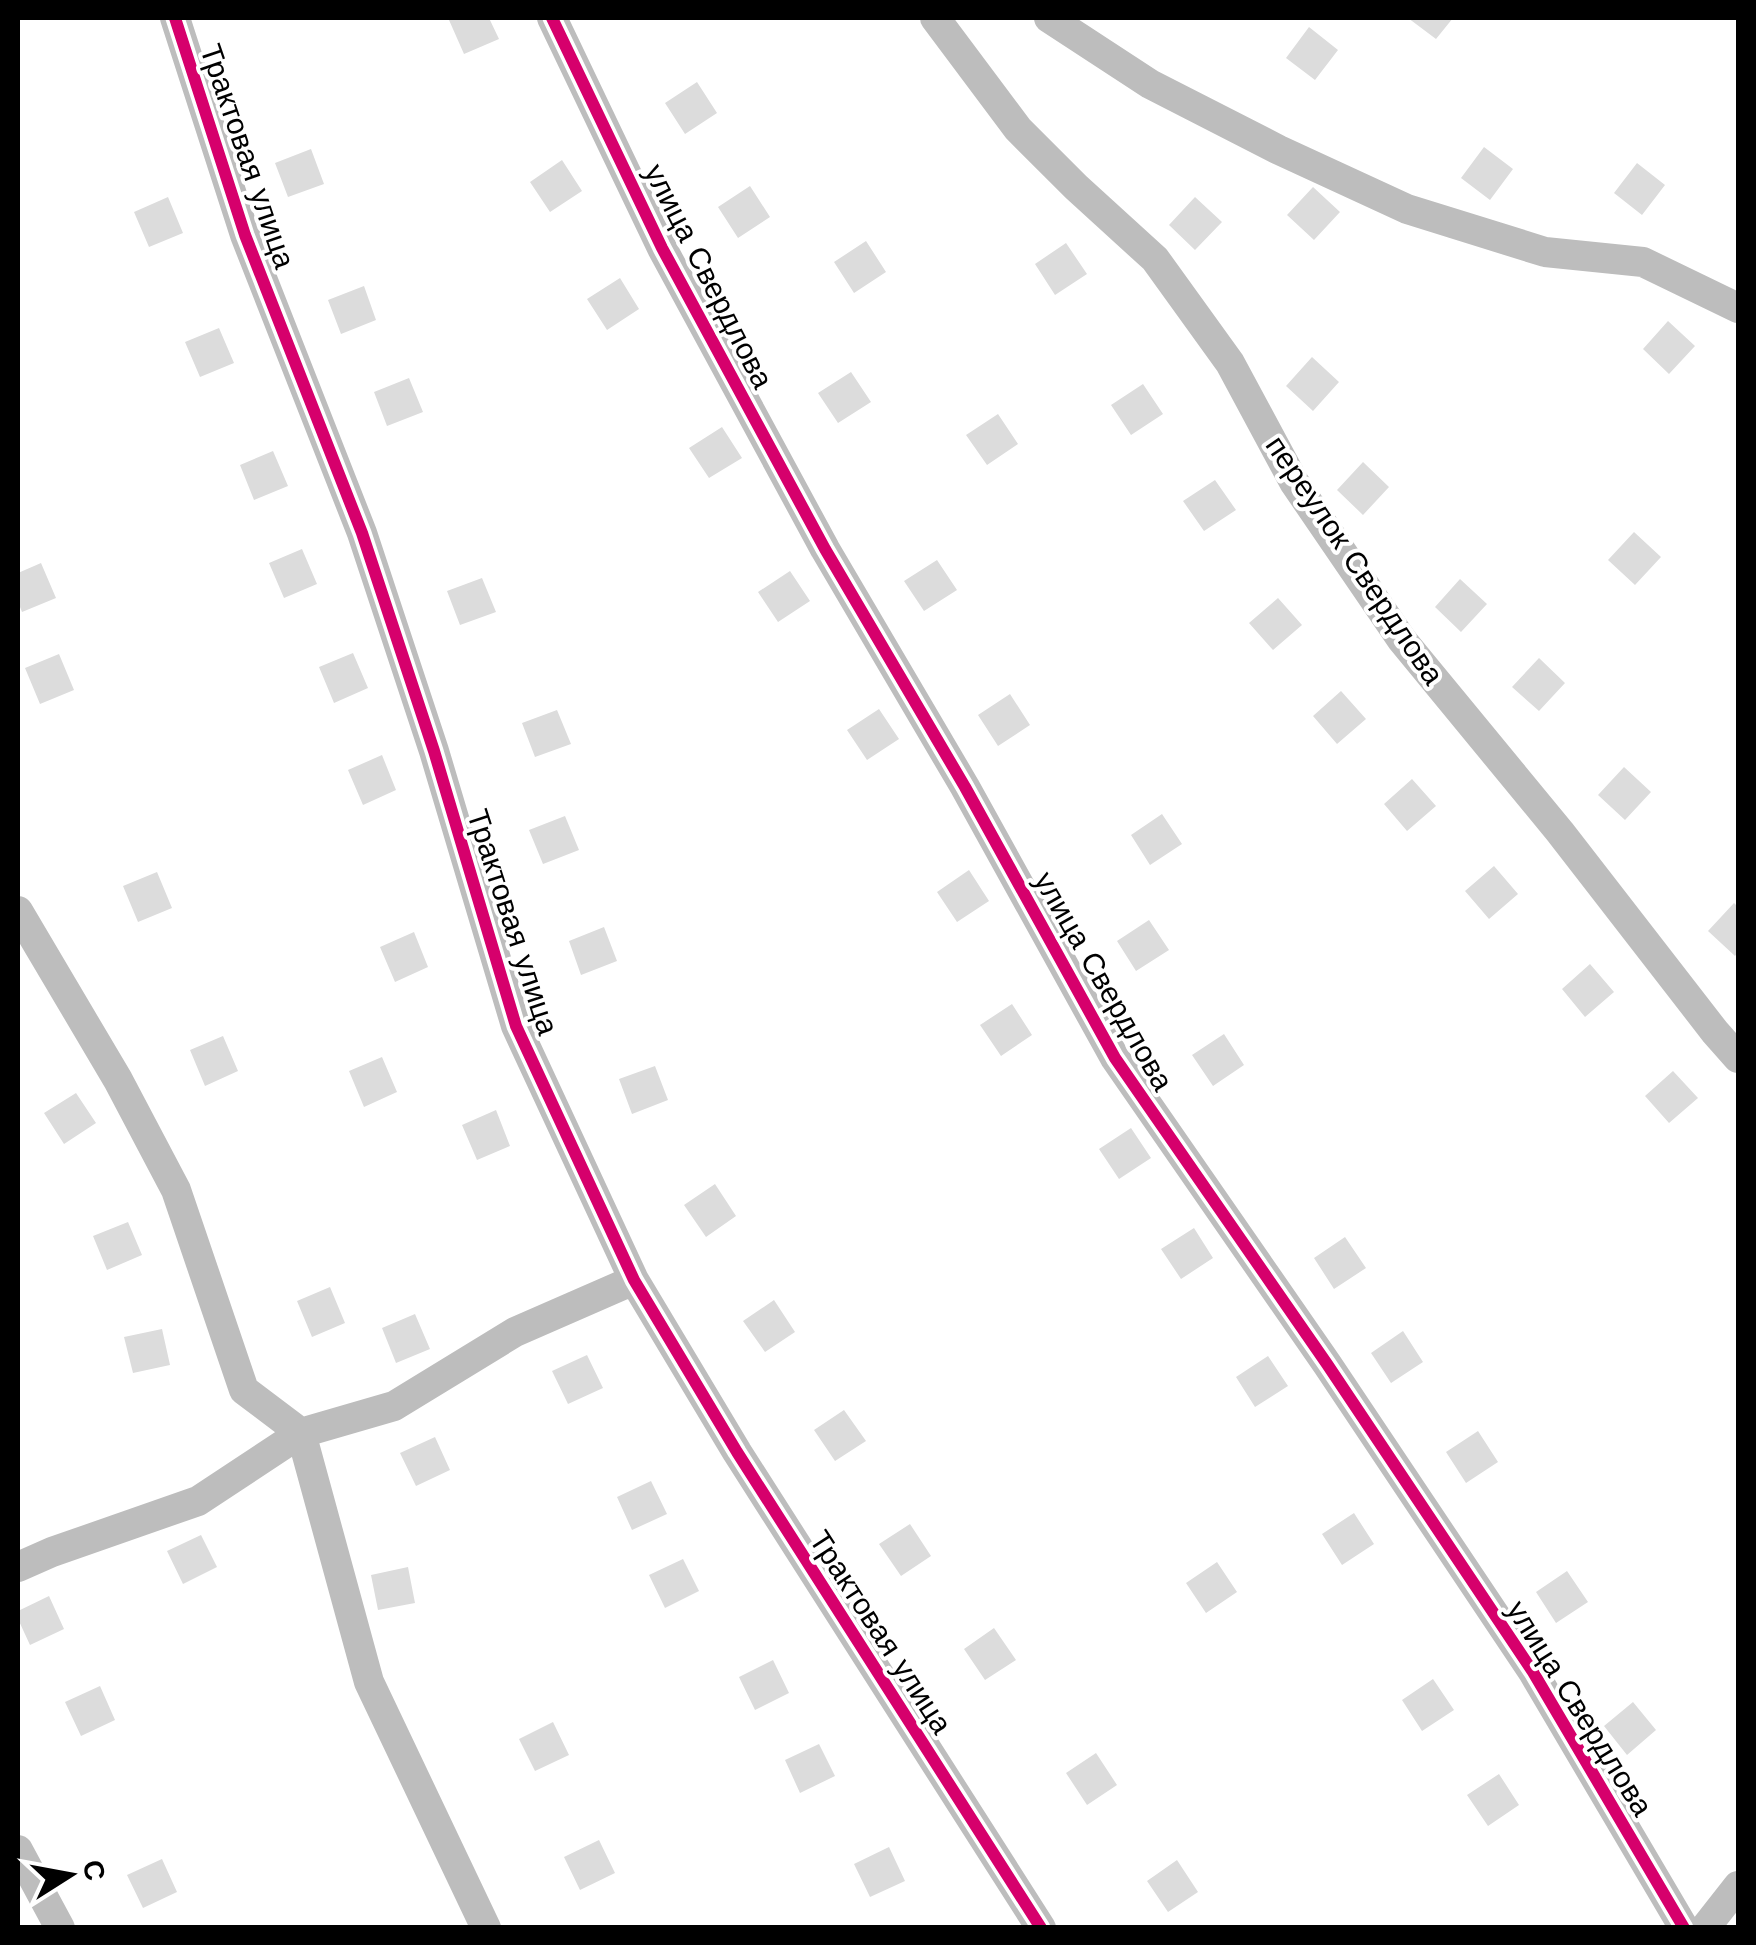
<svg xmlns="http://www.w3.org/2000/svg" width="1756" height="1945" viewBox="0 0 1756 1945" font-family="'Work Sans',sans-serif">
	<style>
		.building { fill: #dcdcdc }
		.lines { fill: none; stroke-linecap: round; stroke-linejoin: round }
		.street { stroke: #bdbdbd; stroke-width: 30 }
		.cycleway-casing { stroke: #fff; stroke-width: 19 }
		.cycleway { stroke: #d6006c; stroke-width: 12 }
		.labels { text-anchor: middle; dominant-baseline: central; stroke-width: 8; stroke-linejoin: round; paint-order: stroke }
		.street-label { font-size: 30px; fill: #000; stroke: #fff }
	</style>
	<rect width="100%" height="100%" fill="#fff"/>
	<path class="building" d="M 456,18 L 489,18 L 499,39 L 464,54 L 449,20 Z
		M 1408,18 L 1453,18 L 1436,39 Z
		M 1309,27 L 1338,50 L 1315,80 L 1286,58 Z
		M 697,82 L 717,113 L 685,134 L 665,103 Z
		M 1484,147 L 1513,169 L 1490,200 L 1461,178 Z
		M 311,149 L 324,184 L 288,197 L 275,163 Z
		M 562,160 L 582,191 L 550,212 L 530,182 Z
		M 1637,163 L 1665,185 L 1642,215 L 1614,193 Z
		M 750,186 L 770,217 L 738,238 L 718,207 Z
		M 1313,187 L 1340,212 L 1314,240 L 1287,215 Z
		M 168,197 L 183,233 L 149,247 L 134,212 Z
		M 1195,197 L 1222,222 L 1195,250 L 1169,225 Z
		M 866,241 L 886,272 L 854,293 L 834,262 Z
		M 1066,243 L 1087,274 L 1055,295 L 1035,264 Z
		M 620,278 L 639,309 L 607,330 L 587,299 Z
		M 364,286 L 376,320 L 341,334 L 328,300 Z
		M 1668,321 L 1695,346 L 1669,374 L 1643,349 Z
		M 219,328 L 234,363 L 200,377 L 185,342 Z
		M 1312,357 L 1339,382 L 1313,411 L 1286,386 Z
		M 851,372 L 871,402 L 838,423 L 818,393 Z
		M 409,378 L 423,412 L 387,426 L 374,392 Z
		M 1143,384 L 1163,414 L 1131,435 L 1111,405 Z
		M 998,414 L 1018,444 L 987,465 L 966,435 Z
		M 722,427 L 742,458 L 709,478 L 689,448 Z
		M 273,451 L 288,486 L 254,500 L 240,465 Z
		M 1363,462 L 1389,487 L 1363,515 L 1337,490 Z
		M 1215,480 L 1236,510 L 1204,531 L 1183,501 Z
		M 1634,532 L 1661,557 L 1635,585 L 1608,560 Z
		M 302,549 L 317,584 L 284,598 L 269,563 Z
		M 937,560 L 957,590 L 924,611 L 904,581 Z
		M 41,563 L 56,598 L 22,612 L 18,602 L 18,573 Z
		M 790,571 L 810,601 L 778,622 L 758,592 Z
		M 482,578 L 496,612 L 460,625 L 447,591 Z
		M 1460,579 L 1487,604 L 1461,632 L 1435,607 Z
		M 1278,598 L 1302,625 L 1273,650 L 1249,623 Z
		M 353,653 L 368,688 L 334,703 L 319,667 Z
		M 59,654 L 74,690 L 40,704 L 25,668 Z
		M 1539,658 L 1565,683 L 1539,711 L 1512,687 Z
		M 1341,691 L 1366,719 L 1337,744 L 1313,716 Z
		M 1010,694 L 1030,725 L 998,746 L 978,715 Z
		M 879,709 L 899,739 L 867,760 L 847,730 Z
		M 557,710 L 571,744 L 535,757 L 522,723 Z
		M 382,755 L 396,790 L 363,805 L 348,770 Z
		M 1624,767 L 1651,792 L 1625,820 L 1598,795 Z
		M 1412,779 L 1436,806 L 1407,831 L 1384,804 Z
		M 1162,814 L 1182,844 L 1150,865 L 1131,835 Z
		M 565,816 L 579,850 L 543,864 L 529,830 Z
		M 1494,866 L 1518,894 L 1489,919 L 1465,891 Z
		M 969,870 L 989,901 L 957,922 L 937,892 Z
		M 157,872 L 172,908 L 138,922 L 123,886 Z
		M 1734,903 L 1738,907 L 1738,952 L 1735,956 L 1708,931 Z
		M 1149,920 L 1169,950 L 1136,971 L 1117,941 Z
		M 604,927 L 617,961 L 581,975 L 569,941 Z
		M 414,932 L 428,967 L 395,982 L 380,947 Z
		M 1590,964 L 1614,992 L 1585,1017 L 1562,989 Z
		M 1012,1004 L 1032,1035 L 1001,1056 L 980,1025 Z
		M 1224,1034 L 1244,1065 L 1213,1086 L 1192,1055 Z
		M 223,1036 L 238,1071 L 205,1086 L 190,1050 Z
		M 382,1057 L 397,1092 L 364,1107 L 349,1071 Z
		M 655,1066 L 668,1100 L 632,1114 L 619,1079 Z
		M 1673,1071 L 1698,1098 L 1669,1123 L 1645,1096 Z
		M 76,1093 L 96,1123 L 64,1144 L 44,1113 Z
		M 496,1110 L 510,1146 L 477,1160 L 462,1125 Z
		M 1131,1128 L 1151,1158 L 1119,1179 L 1099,1149 Z
		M 715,1184 L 736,1216 L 706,1237 L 684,1205 Z
		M 128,1222 L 142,1255 L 107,1270 L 93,1236 Z
		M 1194,1228 L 1213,1258 L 1181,1279 L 1161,1249 Z
		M 1345,1237 L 1366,1268 L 1334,1289 L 1314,1258 Z
		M 330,1287 L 345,1323 L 312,1337 L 297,1301 Z
		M 774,1300 L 795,1332 L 765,1352 L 743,1321 Z
		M 415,1314 L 430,1349 L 396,1363 L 382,1328 Z
		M 162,1329 L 170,1365 L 133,1373 L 124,1337 Z
		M 1403,1331 L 1423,1362 L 1391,1383 L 1371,1353 Z
		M 587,1355 L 603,1388 L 568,1404 L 552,1371 Z
		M 1268,1356 L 1288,1386 L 1255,1407 L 1236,1377 Z
		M 844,1410 L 866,1441 L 835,1461 L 814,1430 Z
		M 1478,1431 L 1498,1462 L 1466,1483 L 1446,1452 Z
		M 435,1437 L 450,1470 L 416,1486 L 400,1453 Z
		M 651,1481 L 667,1514 L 632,1530 L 617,1497 Z
		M 1354,1513 L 1374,1544 L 1342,1565 L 1322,1534 Z
		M 910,1524 L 931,1556 L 901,1576 L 879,1544 Z
		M 201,1535 L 217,1567 L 183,1584 L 167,1551 Z
		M 683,1559 L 699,1591 L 665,1608 L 649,1575 Z
		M 1217,1562 L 1237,1592 L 1206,1613 L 1186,1583 Z
		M 408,1567 L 415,1603 L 378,1610 L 371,1575 Z
		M 1567,1571 L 1588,1602 L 1556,1623 L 1536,1592 Z
		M 49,1596 L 64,1629 L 30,1645 L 18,1619 L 18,1611 Z
		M 994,1628 L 1016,1660 L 985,1680 L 964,1649 Z
		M 773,1660 L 789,1693 L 755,1710 L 739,1677 Z
		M 1433,1679 L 1454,1710 L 1422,1731 L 1402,1700 Z
		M 100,1686 L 115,1720 L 81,1736 L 65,1702 Z
		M 1633,1702 L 1656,1730 L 1627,1755 L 1604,1726 Z
		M 553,1722 L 569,1755 L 535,1771 L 519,1739 Z
		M 819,1744 L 835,1776 L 800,1793 L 785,1760 Z
		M 1096,1753 L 1117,1785 L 1087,1805 L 1066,1773 Z
		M 1499,1774 L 1519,1805 L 1488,1826 L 1467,1795 Z
		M 599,1840 L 615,1873 L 580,1890 L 564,1857 Z
		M 889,1847 L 905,1881 L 870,1897 L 854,1864 Z
		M 162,1859 L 177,1892 L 143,1908 L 127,1875 Z
		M 1177,1860 L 1198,1892 L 1168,1912 L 1147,1881 Z"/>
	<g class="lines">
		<path class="street" d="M 175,18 L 245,235 L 362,533 L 434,751 L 516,1026 L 634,1280 L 737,1452 L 1041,1928
			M 552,18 L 662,248 L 825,549 L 965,787 L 1115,1058 L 1327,1364 L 1533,1672 L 1684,1928
			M 935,18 L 1018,129 L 1076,187 L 1155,259 L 1230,363 L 1294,482 L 1402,640 L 1560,832 L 1715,1032 L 1738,1058
			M 1049,18 L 1150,84 L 1279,150 L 1407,209 L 1545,252 L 1643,262 L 1738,308
			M 18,911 L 118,1080 L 176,1190 L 244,1390 L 301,1433 L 369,1682 L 486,1928
			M 18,1567 L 52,1552 L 198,1501 L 301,1433 L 394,1406 L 515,1332 L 634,1280
			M 18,1850 L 60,1928
			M 1705,1928 L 1738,1886"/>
		<g class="cycleway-casing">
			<path id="cycleway" d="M 175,18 L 245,235 L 362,533 L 434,751 L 516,1026 L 634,1280 L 737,1452 L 1041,1928
				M 552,18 L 662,248 L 825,549 L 965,787 L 1115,1058 L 1327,1364 L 1533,1672 L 1684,1928"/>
		</g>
		<use href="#cycleway" class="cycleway"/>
	</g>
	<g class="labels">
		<g class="street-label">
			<text transform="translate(248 156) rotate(71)">Трактовая улица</text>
			<text transform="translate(709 276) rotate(63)">улица Свердлова</text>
			<text transform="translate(1355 560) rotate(56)">переулок Свердлова</text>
			<text transform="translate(513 922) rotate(72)">Трактовая улица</text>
			<text transform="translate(1104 981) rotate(60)">улица Свердлова</text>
			<text transform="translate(881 1632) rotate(57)">Трактовая улица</text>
			<text transform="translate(1580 1708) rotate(58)">улица Свердлова</text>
		</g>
	</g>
	<rect width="1756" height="1945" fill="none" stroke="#000000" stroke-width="40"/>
	<g transform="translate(70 1875) rotate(79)" stroke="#ffffff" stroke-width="8" paint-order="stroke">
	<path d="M0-8L18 38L0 25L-18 38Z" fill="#000000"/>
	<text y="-15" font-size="28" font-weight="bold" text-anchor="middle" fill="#000000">С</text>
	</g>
</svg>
